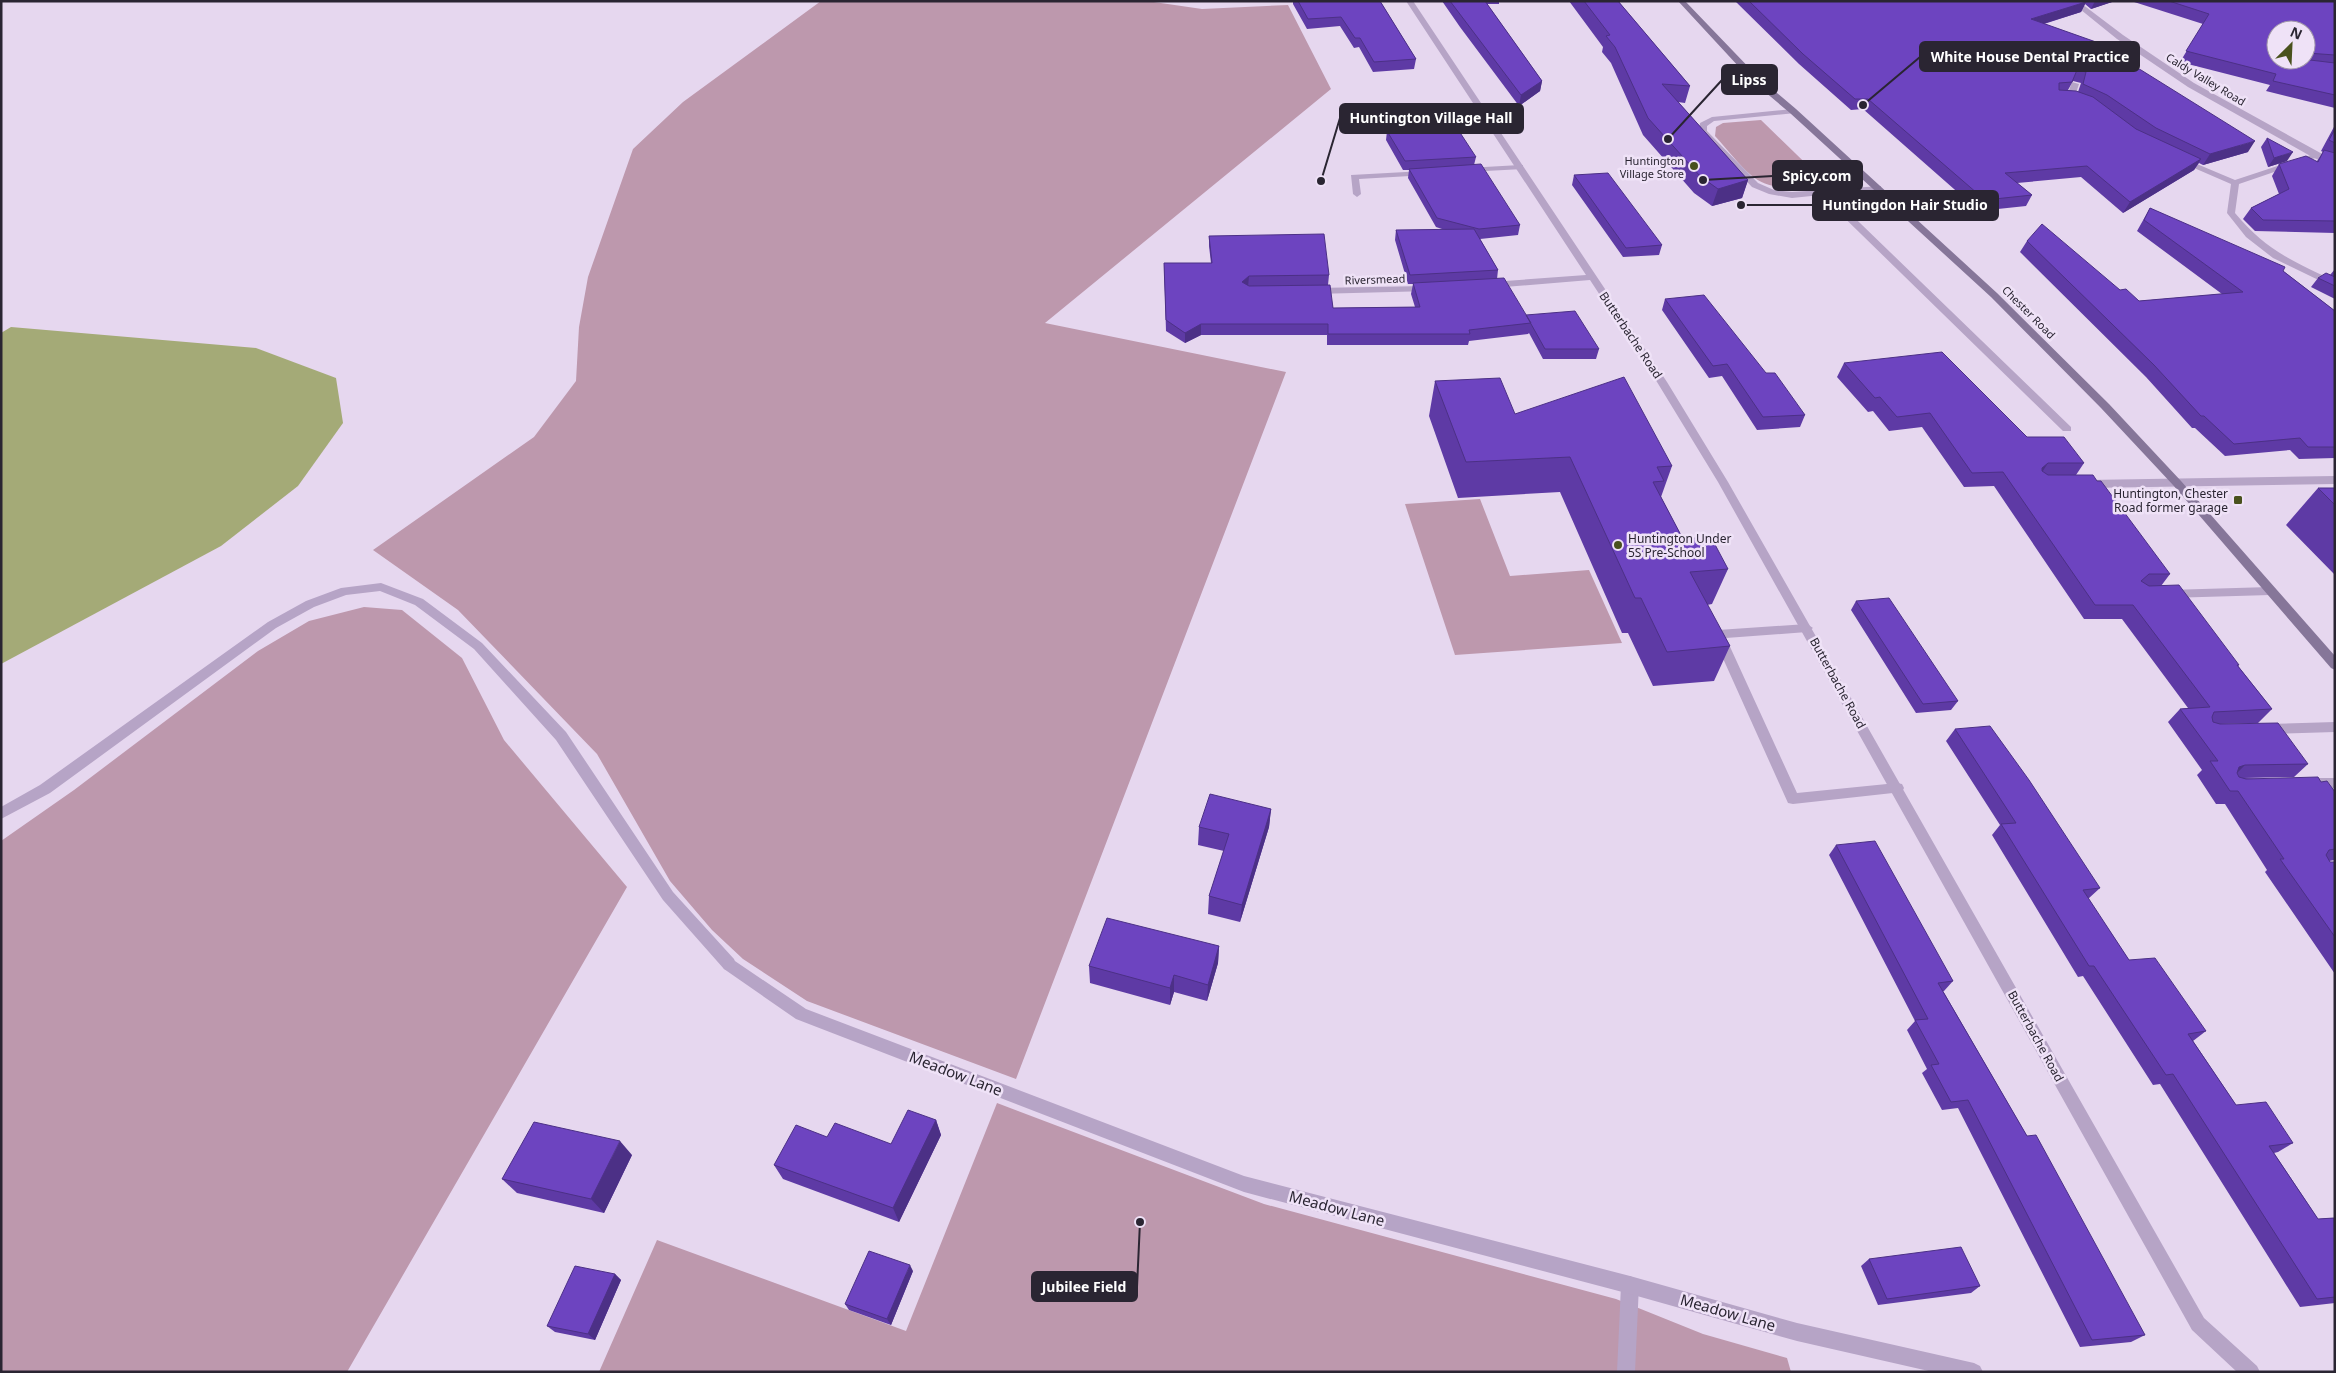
<svg xmlns="http://www.w3.org/2000/svg" width="2336" height="1373" viewBox="0 0 2336 1373" font-family="'Noto Sans',sans-serif">
	<style>
		.green { fill: #bd98ad }
		.water { fill: #a4aa77 }
		.lines { fill: none; stroke-linecap: round; stroke-linejoin: round }
		.service { fill: #b6a4c6; fill-rule: evenodd }
		.minor { fill: #b6a4c6; fill-rule: evenodd }
		.tertiary { fill: #b6a4c6; fill-rule: evenodd }
		.secondary { fill: #867699; fill-rule: evenodd }
		.wall { fill: #5e3aa5; fill-rule: evenodd }
		.shaded-wall { fill: #4c3086 }
		.building { fill: #6d44c0; stroke: #4c3086 }
		.poi-dot { fill: #49511d; stroke: #efe2f7; stroke-width: 2 }
		.labels { text-anchor: middle; dominant-baseline: central; stroke-width: 5; stroke-linejoin: round; paint-order: stroke }
		.far-street-label { font-size: 11px; fill: #2a2532; stroke: #efe2f7 }
		.far-poi-label { font-size: 11px; fill: #2a2532; stroke: #efe2f7; text-anchor: end }
		.street-label { font-size: 12px; fill: #2a2532; stroke: #efe2f7 }
		.poi-label { font-size: 12px; fill: #2a2532; stroke: #efe2f7; text-anchor: end }
		.near-street-label { font-size: 15px; fill: #2a2532; stroke: #efe2f7 }
		.leader { fill: none; stroke: #2a2532; stroke-width: 2 }
		.callout-dot { fill: #2a2532; stroke: #efe2f7; stroke-width: 2 }
		.callout { fill: #2a2532; stroke: #2a2532; stroke-width: 2 }
		.callout-label { font-size: 14px; text-anchor: middle; font-weight: bold; fill: #fff }
	</style>
	<rect width="100%" height="100%" fill="#e6d7ef"/>
	<path class="green" d="M 821,1 L 1147,1 L 1202,9 L 1288,5 L 1331,89 L 1045,323 L 1286,372 L 1016,1079 L 807,1001 L 743,959 L 712,930 L 670,881 L 597,754 L 458,610 L 373,550 L 534,437 L 576,381 L 579,327 L 588,277 L 633,149 L 683,102 Z
		M 1761,120 L 1829,186 C 1805,187 1772,193 1752,176 C 1739,165 1727,149 1715,136 L 1716,127 L 1723,123 Z
		M 1480,499 L 1510,576 L 1589,570 L 1622,643 L 1455,655 L 1405,504 Z
		M 364,607 L 402,610 L 462,658 L 504,740 L 627,887 L 347,1372 L 1,1372 L 1,841 L 74,790 L 258,651 L 309,621 Z
		M 997,1103 L 1264,1204 L 1616,1299 L 1703,1334 L 1787,1358 L 1791,1372 L 599,1372 L 657,1240 L 906,1331 Z"/>
	<path class="water" d="M 11,327 L 256,348 L 336,378 L 343,423 L 298,486 L 221,546 L 1,664 L 1,333 Z"/>
	<g class="lines">
		<path class="service" d="M 1793,109 L 1797,111 L 1796,113 L 1714,121 L 1707,126 L 1707,131 L 1758,183 L 1774,190 L 1792,192 L 1881,186 L 1881,190 L 1878,191 L 1830,194 L 2071,427 L 2071,431 L 2063,431 L 1821,195 L 1792,198 L 1769,194 L 1752,187 L 1699,131 L 1700,123 L 1712,117 Z
			M 1520,165 L 1523,165 L 1523,169 L 1467,172 L 1463,170 L 1467,168 Z
			M 1424,171 L 1428,173 L 1427,175 L 1359,179 L 1361,194 L 1357,197 L 1353,194 L 1351,175 Z
			M 2335,476 L 2335,484 L 2087,488 L 2082,484 L 2087,480 Z
			M 381,583 L 423,599 L 482,643 L 566,732 L 673,892 L 734,959 L 736,964 L 734,969 L 729,971 L 724,969 L 663,900 L 556,740 L 474,649 L 415,605 L 380,591 L 346,595 L 314,607 L 276,628 L 50,793 L 1,819 L 1,807 L 40,785 L 268,622 L 306,601 L 341,588 Z
			M 2270,587 L 2276,591 L 2270,595 L 2168,598 L 2162,594 L 2168,590 Z
			M 1807,624 L 1813,628 L 1807,632 L 1726,638 L 1797,793 L 1897,783 L 1902,784 L 1904,788 L 1902,792 L 1793,804 L 1788,803 L 1712,634 L 1718,630 Z
			M 2335,722 L 2335,732 L 2267,734 L 2262,733 L 2261,729 L 2262,725 L 2267,724 Z
			M 2312,778 L 2335,778 L 2335,788 L 2307,787 L 2305,783 L 2307,779 Z
			M 1630,1276 L 1636,1279 L 1639,1285 L 1635,1372 L 1617,1372 L 1621,1285 L 1624,1279 Z"/>
		<path class="minor" d="M 1406,1 L 1413,1 L 1667,382 L 1728,482 L 2204,1318 L 2257,1366 L 2260,1372 L 2237,1372 L 2192,1330 L 1718,482 L 1657,382 L 1590,280 L 1492,288 L 1487,285 L 1492,282 L 1586,275 Z
			M 2072,82 L 2079,84 L 2075,96 L 2071,98 L 2067,96 Z
			M 2314,154 L 2321,156 L 2239,184 L 2235,213 C 2266,250 2292,261 2335,281 L 2335,288 L 2273,258 L 2246,237 L 2227,213 L 2231,184 L 2178,161 L 2185,159 L 2235,180 Z
			M 1427,286 L 1430,287 L 1430,291 L 1315,294 L 1310,291 L 1315,288 Z
			M 729,957 L 806,1009 L 1244,1176 L 1630,1276 L 1797,1323 L 1974,1363 L 1980,1366 L 1983,1372 L 1933,1372 L 1797,1341 L 1630,1294 L 1244,1192 L 796,1019 L 724,969 L 722,964 L 724,959 Z"/>
		<path class="tertiary" d="M 2070,1 L 2078,1 L 2123,35 L 2194,83 L 2335,161 L 2335,166 L 2314,158 L 2188,87 L 2117,39 Z"/>
		<path class="secondary" d="M 1678,1 L 1685,1 L 1758,77 L 1796,109 L 1997,293 L 2109,404 L 2181,481 L 2335,656 L 2335,670 L 2331,668 L 2173,485 L 2101,408 L 1991,297 L 1790,113 L 1752,81 Z"/>
	</g>
	<path class="wall" d="M 1293,1 L 1380,1 L 1416,59 L 1414,69 L 1373,72 L 1359,47 L 1354,48 L 1340,26 L 1307,29 L 1293,4 Z
		M 1442,1 L 1499,1 L 1499,4 L 1487,4 L 1542,81 L 1540,91 L 1519,106 L 1460,27 Z
		M 1569,1 L 1618,1 L 1690,86 L 1685,103 L 1678,102 L 1748,180 L 1742,198 L 1712,206 L 1694,193 L 1643,135 L 1611,63 L 1602,52 L 1603,47 Z
		M 1735,1 L 2115,1 L 2091,9 L 2085,4 L 2081,12 L 2044,24 L 2107,53 L 2248,152 L 2203,165 L 2199,163 L 2194,170 L 2123,213 L 2081,177 L 2017,183 L 2032,195 L 2026,206 L 1979,211 L 1863,109 L 1851,110 L 1799,64 ZM 2073,81 L 2081,83 L 2078,92 L 2068,90 Z
		M 2131,1 L 2335,1 L 2335,108 L 2266,91 L 2270,85 L 2180,62 L 2203,24 ZM 2306,30 L 2306,60 L 2276,60 Z
		M 2335,125 L 2335,233 L 2255,231 L 2243,219 L 2251,208 L 2279,194 L 2272,176 L 2279,164 L 2317,161 L 2323,152 L 2321,151 Z
		M 1387,131 L 1476,157 L 1474,165 L 1520,225 L 1518,235 L 1480,239 L 1498,270 L 1497,279 L 1526,316 L 1599,349 L 1596,359 L 1543,359 L 1529,333 L 1528,334 L 1469,341 L 1468,345 L 1327,345 L 1327,335 L 1201,335 L 1185,343 L 1166,331 L 1164,263 L 1211,263 L 1209,246 L 1209,236 L 1329,275 L 1328,285 L 1333,308 L 1415,307 L 1411,294 L 1413,284 L 1408,284 L 1395,240 L 1396,230 L 1445,230 L 1436,227 L 1408,178 L 1409,170 L 1403,170 L 1386,140 Z
		M 2267,138 L 2287,161 L 2268,167 L 2261,147 Z
		M 1574,175 L 1662,245 L 1659,255 L 1623,257 L 1572,185 Z
		M 2150,208 L 2283,271 L 2335,311 L 2335,458 L 2299,459 L 2290,450 L 2225,456 L 2195,428 L 2192,428 L 2146,377 L 2020,252 L 2027,241 L 2120,290 L 2139,301 L 2222,294 L 2137,231 Z
		M 2335,269 L 2335,299 L 2311,287 L 2318,278 L 2330,275 Z
		M 1665,299 L 1766,373 L 1805,415 L 1800,427 L 1757,430 L 1722,376 L 1709,378 L 1662,310 Z
		M 1844,363 L 2027,437 L 2084,463 L 2076,475 L 2170,574 L 2161,586 L 2239,665 L 2238,666 L 2272,709 L 2258,723 L 2220,724 L 2308,764 L 2294,777 L 2244,778 L 2321,782 L 2335,792 L 2335,860 L 2329,861 L 2330,862 L 2335,862 L 2335,974 L 2265,872 L 2267,870 L 2225,804 L 2216,804 L 2197,775 L 2202,770 L 2168,722 L 2180,709 L 2188,708 L 2122,619 L 2084,619 L 1994,486 L 1964,487 L 1922,427 L 1889,431 L 1873,411 L 1868,412 L 1837,377 Z
		M 1435,381 L 1515,414 L 1672,466 L 1661,497 L 1683,539 L 1728,569 L 1712,604 L 1707,605 L 1730,646 L 1714,681 L 1653,686 L 1628,633 L 1622,633 L 1560,492 L 1458,498 L 1429,416 Z
		M 2318,488 L 2335,488 L 2335,575 L 2286,525 Z
		M 1856,601 L 1958,701 L 1951,710 L 1916,713 L 1851,610 Z
		M 1955,729 L 2100,888 L 2088,899 L 2129,960 L 2206,1031 L 2193,1041 L 2236,1105 L 2293,1143 L 2278,1152 L 2274,1153 L 2318,1219 L 2335,1218 L 2335,1303 L 2300,1307 L 2160,1084 L 2153,1085 L 2083,976 L 2078,977 L 1992,835 L 2000,825 L 1946,741 Z
		M 1271,809 L 1269,827 L 1240,922 L 1208,914 L 1209,896 L 1224,851 L 1198,845 L 1199,827 Z
		M 1836,845 L 1953,981 L 1944,991 L 1943,991 L 2027,1136 L 2145,1335 L 2131,1342 L 2080,1347 L 1958,1108 L 1942,1110 L 1922,1073 L 1927,1069 L 1907,1030 L 1915,1021 L 1829,855 Z
		M 1219,946 L 1218,963 L 1207,1001 L 1174,992 L 1170,1005 L 1090,983 L 1089,966 Z
		M 936,1120 L 941,1135 L 899,1222 L 783,1179 L 774,1165 L 827,1137 L 891,1144 Z
		M 632,1155 L 604,1213 L 517,1193 L 502,1179 Z
		M 1869,1259 L 1980,1286 L 1971,1293 L 1878,1305 L 1861,1266 Z
		M 913,1271 L 891,1325 L 849,1310 L 845,1304 Z
		M 615,1274 L 621,1280 L 595,1340 L 555,1332 L 547,1326 Z"/>
	<path class="shaded-wall" d="M 2095,1 L 2115,1 L 2091,9 Z
		M 2086,2 L 2081,12 L 2026,29 L 2031,19 Z
		M 1542,81 L 1540,91 L 1519,106 L 1521,95 Z
		M 2255,141 L 2248,152 L 2203,165 L 2210,154 Z
		M 2293,152 L 2287,161 L 2268,167 L 2274,158 Z
		M 2201,159 L 2194,170 L 2123,213 L 2130,202 Z
		M 1748,180 L 1742,198 L 1712,206 L 1718,189 Z
		M 1249,276 L 1248,287 L 1242,282 Z
		M 1201,324 L 1201,335 L 1185,343 L 1185,333 Z
		M 2048,463 L 2039,477 L 2042,468 Z
		M 2245,765 L 2232,778 L 2239,767 Z
		M 1271,809 L 1269,827 L 1240,922 L 1242,905 Z
		M 1219,946 L 1218,963 L 1207,1001 L 1208,985 Z
		M 1174,975 L 1174,992 L 1170,1005 L 1170,988 Z
		M 936,1120 L 941,1135 L 899,1222 L 893,1208 Z
		M 620,1141 L 632,1155 L 604,1213 L 591,1199 Z
		M 910,1265 L 913,1271 L 891,1325 L 887,1319 Z
		M 615,1274 L 621,1280 L 595,1340 L 588,1334 Z"/>
	<path class="building" d="M 1298,1 L 1380,1 L 1416,59 L 1374,62 L 1360,38 L 1355,38 L 1341,17 L 1308,19 Z
		M 1450,1 L 1485,1 L 1542,81 L 1521,95 Z
		M 1584,1 L 1618,1 L 1690,86 L 1662,84 L 1748,180 L 1718,189 L 1700,176 L 1648,118 L 1615,47 L 1606,36 L 1610,35 Z
		M 1749,1 L 2085,1 L 2086,2 L 2031,19 L 2096,42 L 2108,50 L 2107,53 L 2141,70 L 2255,141 L 2210,154 L 2156,128 L 2107,95 L 2083,84 L 2086,72 L 2077,70 L 2072,82 L 2059,83 L 2059,90 L 2076,91 L 2093,97 L 2136,129 L 2201,159 L 2130,202 L 2087,166 L 2005,173 L 2032,195 L 1985,200 L 1868,99 L 1855,99 L 1803,54 Z
		M 2169,1 L 2335,1 L 2335,55 L 2307,53 L 2306,54 L 2306,30 L 2276,30 L 2276,60 L 2306,60 L 2306,57 L 2310,60 L 2335,63 L 2335,95 L 2273,81 L 2276,74 L 2186,51 L 2209,14 Z
		M 1457,128 L 1476,157 L 1405,161 L 1387,131 Z
		M 2335,129 L 2335,143 L 2329,140 Z
		M 2267,138 L 2293,152 L 2274,158 Z
		M 2324,150 L 2335,153 L 2335,221 L 2263,220 L 2251,208 L 2289,189 L 2279,164 L 2306,156 L 2318,162 Z
		M 1481,164 L 1520,225 L 1479,229 L 1437,218 L 1409,169 Z
		M 1608,173 L 1662,245 L 1626,248 L 1574,175 Z
		M 2150,208 L 2285,267 L 2283,271 L 2335,311 L 2335,447 L 2308,447 L 2300,438 L 2234,444 L 2204,416 L 2201,416 L 2154,365 L 2027,241 L 2042,224 L 2120,290 L 2126,289 L 2139,301 L 2243,292 L 2144,220 Z
		M 1474,229 L 1498,270 L 1410,275 L 1396,230 Z
		M 1324,234 L 1329,275 L 1249,276 L 1242,282 L 1249,286 L 1330,285 L 1333,308 L 1420,307 L 1413,283 L 1504,278 L 1531,323 L 1469,330 L 1470,334 L 1328,334 L 1328,324 L 1201,324 L 1185,333 L 1166,320 L 1164,263 L 1212,263 L 1209,236 Z
		M 2326,273 L 2335,277 L 2335,286 L 2318,278 Z
		M 1704,295 L 1766,373 L 1775,373 L 1805,415 L 1763,417 L 1727,364 L 1713,366 L 1665,299 Z
		M 1575,311 L 1599,349 L 1545,349 L 1526,315 Z
		M 1942,352 L 2027,437 L 2064,437 L 2084,463 L 2048,463 L 2042,468 L 2042,471 L 2048,475 L 2093,475 L 2097,481 L 2101,481 L 2170,574 L 2149,574 L 2141,581 L 2149,586 L 2179,585 L 2239,665 L 2237,665 L 2272,709 L 2214,712 L 2212,717 L 2213,722 L 2220,724 L 2278,723 L 2308,764 L 2245,765 L 2239,767 L 2237,773 L 2239,777 L 2246,779 L 2318,777 L 2321,782 L 2327,781 L 2335,792 L 2335,849 L 2329,850 L 2326,855 L 2330,862 L 2335,862 L 2335,937 L 2280,859 L 2284,859 L 2238,791 L 2230,791 L 2210,761 L 2218,761 L 2180,709 L 2210,707 L 2133,605 L 2095,605 L 2003,472 L 1972,473 L 1930,413 L 1897,417 L 1880,397 L 1875,398 L 1844,363 Z
		M 1624,377 L 1672,466 L 1657,467 L 1664,481 L 1653,482 L 1683,539 L 1711,537 L 1728,569 L 1690,572 L 1730,646 L 1667,652 L 1641,598 L 1635,598 L 1570,457 L 1466,462 L 1435,381 L 1500,378 L 1515,414 Z
		M 2318,488 L 2335,488 L 2335,505 Z
		M 1889,598 L 1958,701 L 1923,704 L 1856,601 Z
		M 1990,726 L 2029,780 L 2100,888 L 2083,890 L 2129,960 L 2155,958 L 2206,1031 L 2188,1034 L 2236,1105 L 2266,1102 L 2293,1143 L 2269,1146 L 2318,1219 L 2334,1218 L 2335,1297 L 2317,1299 L 2173,1074 L 2166,1075 L 2094,966 L 2089,966 L 2001,824 L 2016,823 L 1955,729 Z
		M 1210,794 L 1271,809 L 1242,905 L 1209,896 L 1229,834 L 1199,827 Z
		M 1875,841 L 1953,981 L 1938,983 L 2027,1136 L 2036,1135 L 2145,1335 L 2092,1340 L 1968,1100 L 1951,1102 L 1931,1065 L 1939,1064 L 1915,1020 L 1928,1019 L 1836,845 Z
		M 1107,918 L 1219,946 L 1208,985 L 1174,975 L 1170,988 L 1089,966 Z
		M 908,1110 L 936,1120 L 893,1208 L 774,1165 L 796,1125 L 827,1137 L 835,1123 L 891,1144 Z
		M 534,1122 L 620,1141 L 591,1199 L 502,1179 Z
		M 1961,1247 L 1980,1286 L 1887,1299 L 1869,1259 Z
		M 869,1251 L 910,1265 L 887,1319 L 845,1304 Z
		M 575,1266 L 615,1274 L 588,1334 L 547,1326 Z"/>
	<g class="poi-dot">
		<circle cx="1694" cy="166" r="5"/>
		<rect x="2233" y="495" width="10" height="10" rx="2.5"/>
		<circle cx="1618" cy="545" r="5"/>
	</g>
	<g class="labels">
		<g class="far-street-label">
			<text transform="translate(2206 79) rotate(31)">Caldy Valley Road</text>
			<text transform="translate(1375 279) rotate(-2)">Riversmead</text>
			<text transform="translate(2029 312) rotate(45)">Chester Road</text>
		</g>
		<g class="far-poi-label">
			<text x="1684" y="160">Huntington<tspan x="1684" dy="13">Village Store</tspan></text>
		</g>
		<g class="street-label">
			<text transform="translate(1631 335) rotate(56)">Butterbache Road</text>
			<text transform="translate(1838 683) rotate(61)">Butterbache Road</text>
			<text transform="translate(2036 1036) rotate(61)">Butterbache Road</text>
		</g>
		<g class="poi-label">
			<text x="2228" y="493">Huntington, Chester<tspan x="2228" dy="14">Road former garage</tspan></text>
			<text x="1628" y="538" text-anchor="start">Huntington Under<tspan x="1628" dy="14">5S Pre-School</tspan></text>
		</g>
		<g class="near-street-label">
			<text transform="translate(956 1073) rotate(21)">Meadow Lane</text>
			<text transform="translate(1337 1208) rotate(15)">Meadow Lane</text>
			<text transform="translate(1728 1312) rotate(16)">Meadow Lane</text>
		</g>
	</g>
	<path class="leader" d="M1863 105L1920 57M1668 139L1722 80M1321 181L1340 118M1703 180L1773 176M1741 205L1813 205M1140 1222L1137 1287"/>
	<g class="callout-dot">
		<circle cx="1863" cy="105" r="5"/>
		<circle cx="1668" cy="139" r="5"/>
		<circle cx="1321" cy="181" r="5"/>
		<circle cx="1703" cy="180" r="5"/>
		<circle cx="1741" cy="205" r="5"/>
		<circle cx="1140" cy="1222" r="5"/>
	</g>
	<g class="callout">
		<rect x="1920" y="42" width="219" height="29" rx="5"/>
		<rect x="1722" y="65" width="55" height="29" rx="5"/>
		<rect x="1340" y="104" width="183" height="29" rx="5"/>
		<rect x="1773" y="161" width="89" height="29" rx="5"/>
		<rect x="1813" y="191" width="185" height="29" rx="5"/>
		<rect x="1032" y="1272" width="105" height="29" rx="5"/>
	</g>
	<g class="callout-label">
		<text x="2030" y="62">White House Dental Practice</text>
		<text x="1749" y="85">Lipss</text>
		<text x="1431" y="123">Huntington Village Hall</text>
		<text x="1817" y="181">Spicy.com</text>
		<text x="1905" y="210">Huntingdon Hair Studio</text>
		<text x="1084" y="1292">Jubilee Field</text>
	</g>
	<rect width="2336" height="1373" fill="none" stroke="#2a2532" stroke-width="5"/>
	<g transform="translate(2291 45) rotate(24)"><circle r="24" fill="#efe2f7" stroke="#a096a8"/>
	<path d="M0-4L9 19L0 12L-9 19Z" fill="#49511d"/>
	<text y="-8" font-size="14" font-weight="bold" text-anchor="middle" fill="#2a2532">N</text>
	</g>
</svg>
